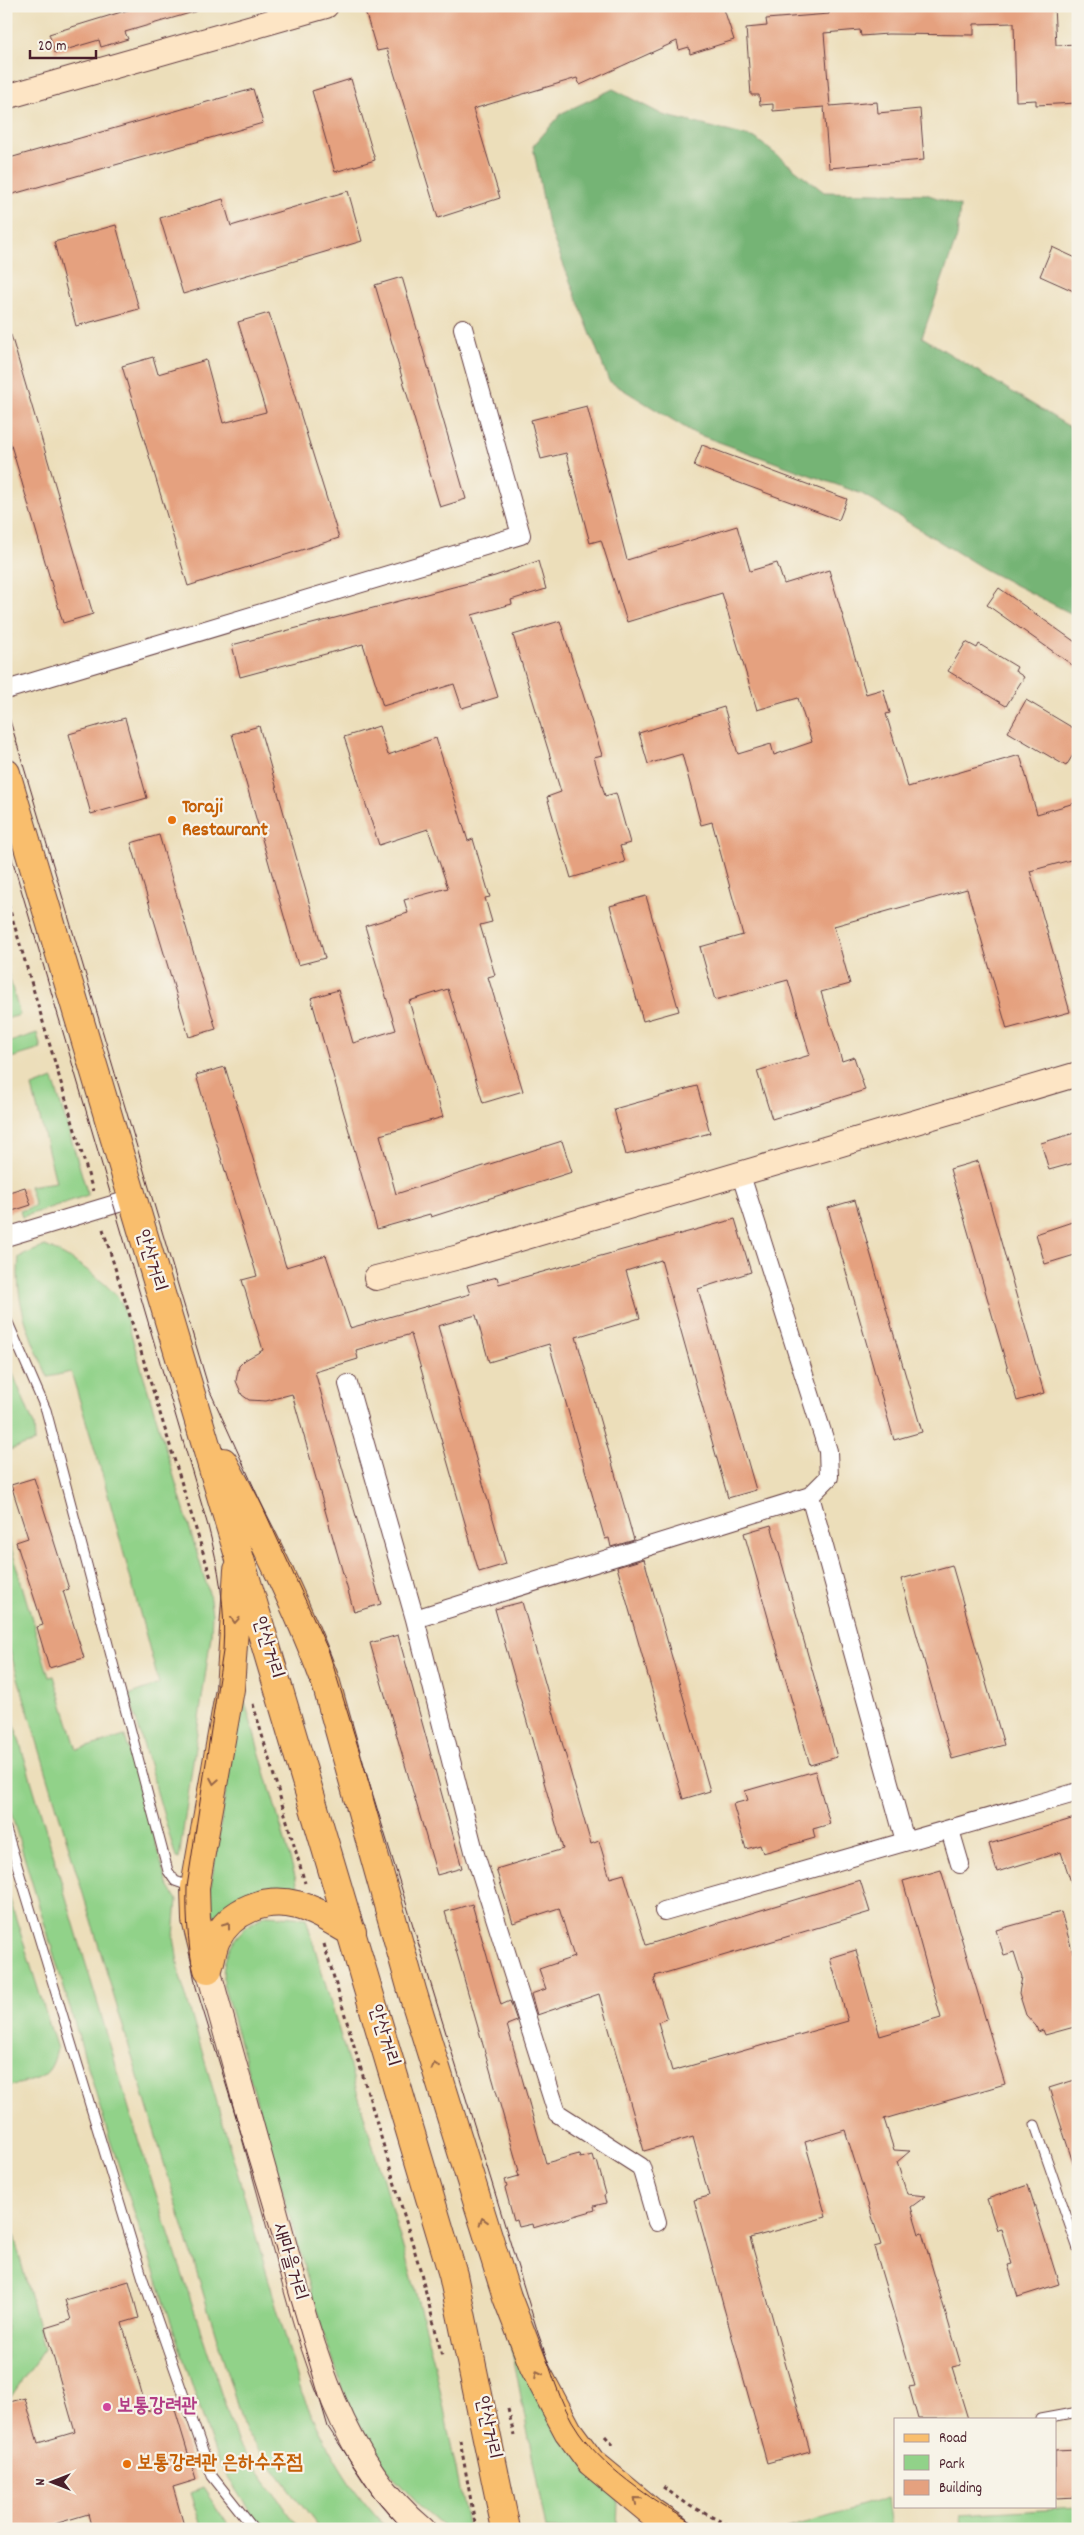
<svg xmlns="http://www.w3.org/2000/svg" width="1084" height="2535" viewBox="0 0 1084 2535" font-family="Dekko,'Poor Story',sans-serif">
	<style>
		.green { fill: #91d289; stroke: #6e785a }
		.forest { fill: #74b475; stroke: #5f6a50 }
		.building { fill: #e5a17f }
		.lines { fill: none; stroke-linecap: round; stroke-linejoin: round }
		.lane-casing { stroke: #623c40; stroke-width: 11 }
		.street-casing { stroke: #623c40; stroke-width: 20 }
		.secondary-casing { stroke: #623c40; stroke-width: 26 }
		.primary-casing { stroke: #623c40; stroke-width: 30 }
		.path { stroke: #623c40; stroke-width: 3; stroke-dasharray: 4 4; stroke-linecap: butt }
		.lane { stroke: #fff; stroke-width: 9 }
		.street { stroke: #fff; stroke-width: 18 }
		.secondary { stroke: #fde5c5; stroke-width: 24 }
		.primary { stroke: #f9be6d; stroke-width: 28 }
		.tram { stroke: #4a1f2b; stroke-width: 1 }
		.oneway { stroke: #996749 }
		.food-dot { fill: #e8710a; stroke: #f7f3e8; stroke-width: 2 }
		.hotel-dot { fill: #d1479c; stroke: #f7f3e8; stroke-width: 2 }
		.labels { text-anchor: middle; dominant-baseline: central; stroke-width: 4.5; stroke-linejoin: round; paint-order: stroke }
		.food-label { font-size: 20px; font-weight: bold; fill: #c56008; stroke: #f7f3e8; text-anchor: start }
		.street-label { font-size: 20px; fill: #4a1f2b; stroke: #f7f3e8 }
		.hotel-label { font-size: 20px; font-weight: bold; fill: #b23c85; stroke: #f7f3e8; text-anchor: start }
	</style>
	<rect width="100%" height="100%" fill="#f7f3e8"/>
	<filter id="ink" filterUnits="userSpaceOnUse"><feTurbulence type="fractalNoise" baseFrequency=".02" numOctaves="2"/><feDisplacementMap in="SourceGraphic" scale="10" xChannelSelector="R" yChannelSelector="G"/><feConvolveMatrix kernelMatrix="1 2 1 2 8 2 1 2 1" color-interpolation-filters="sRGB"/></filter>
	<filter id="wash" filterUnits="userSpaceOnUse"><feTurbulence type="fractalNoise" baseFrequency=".0096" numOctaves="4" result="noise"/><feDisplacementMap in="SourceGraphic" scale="20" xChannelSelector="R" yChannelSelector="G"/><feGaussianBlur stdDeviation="1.12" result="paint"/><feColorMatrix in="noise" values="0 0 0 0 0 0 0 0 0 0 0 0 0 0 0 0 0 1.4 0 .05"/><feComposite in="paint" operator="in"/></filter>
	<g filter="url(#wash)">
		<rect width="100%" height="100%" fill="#ecdeba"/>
		<path class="green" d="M 6,966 L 20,1015 L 6,1019 Z
			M 37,1033 L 41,1049 L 11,1058 L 7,1043 Z
			M 53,1079 L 88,1195 L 22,1217 L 20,1211 L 35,1206 L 29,1186 L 56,1182 L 32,1087 Z
			M 45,1246 C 68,1255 110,1283 122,1304 L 209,1593 L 212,1614 L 211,1635 L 179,1859 L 176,1858 L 129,1695 L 159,1684 L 104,1480 L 71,1372 L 48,1377 C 30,1337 14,1302 19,1257 Z
			M 6,1357 L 34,1425 L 35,1442 L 6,1451 Z
			M 6,1531 L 49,1677 L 54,1676 L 77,1750 L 125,1736 L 167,1884 L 177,1900 L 174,1937 L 180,1976 L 302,2394 C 325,2444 349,2490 388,2529 L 320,2529 L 245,2432 L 6,1638 Z
			M 6,1696 L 138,2139 L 238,2444 L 300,2529 L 261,2529 L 218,2462 L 110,2140 L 6,1797 Z
			M 240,1700 L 245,1702 L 300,1893 L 255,1892 L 241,1898 L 214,1916 L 209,1904 L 210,1891 Z
			M 6,1887 L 57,2049 C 50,2082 36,2079 6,2087 Z
			M 267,1915 L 306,1918 L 411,2275 L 436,2370 L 468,2529 L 447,2529 L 418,2504 L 395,2479 L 372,2448 L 349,2405 L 324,2336 L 223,1984 C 222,1951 236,1928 267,1915 Z
			M 6,2205 L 44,2349 L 10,2398 L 6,2399 Z
			M 490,2269 L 618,2502 L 617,2529 L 546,2529 L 514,2360 Z
			M 203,2488 L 231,2529 L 203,2529 L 191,2493 Z
			M 888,2498 L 892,2529 L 787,2528 Z
			M 1078,2508 L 1078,2524 L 961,2529 L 960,2515 Z"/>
		<path class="forest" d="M 613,89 L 663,115 L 755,138 L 824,192 L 926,194 L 960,206 L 957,237 L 922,337 L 1078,432 L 1078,617 L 986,570 L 862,494 L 694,433 L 609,381 L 548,225 L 533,146 L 562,113 Z"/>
		<g id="blocks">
			<path class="building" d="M 141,6 L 197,6 L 197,11 L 125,32 L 128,39 L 101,47 L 99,40 L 55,53 L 49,34 Z
				M 386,6 L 723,6 L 734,40 L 690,54 L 689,47 L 679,50 L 677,41 L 580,85 L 577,78 L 473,109 L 500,198 L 438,218 L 387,49 L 377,51 L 365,11 Z
				M 829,6 L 1054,6 L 1056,45 L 1078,44 L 1078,103 L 1036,105 L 1036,100 L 1016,101 L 1014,23 L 974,24 L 974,35 L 888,34 L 861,36 L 860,30 L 824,33 L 830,106 L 877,102 L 878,113 L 920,109 L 924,160 L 829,168 L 824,107 L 773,111 L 773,104 L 760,105 L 759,95 L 751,95 L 746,28 L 767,26 L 766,19 L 829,14 Z
				M 351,79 L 375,160 L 335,172 L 312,91 Z
				M 253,89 L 263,123 L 6,196 L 6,159 Z
				M 348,191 L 362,241 L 183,294 L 160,218 L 223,199 L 231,226 Z
				M 116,225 L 139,309 L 76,326 L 54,242 Z
				M 1052,247 L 1078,259 L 1078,293 L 1040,276 Z
				M 402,277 L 466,499 L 440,507 L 375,285 Z
				M 269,313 L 339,538 L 188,586 L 122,366 L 153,357 L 158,374 L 206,360 L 223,423 L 266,412 L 238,322 Z
				M 6,335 L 11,335 L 93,614 L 63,623 L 6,428 Z
				M 587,406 L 627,560 L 737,526 L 750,571 L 777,563 L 784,584 L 829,570 L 866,694 L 883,689 L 890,713 L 886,714 L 908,787 L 1020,755 L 1037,814 L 1078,802 L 1078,858 L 1030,871 L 1070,1012 L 1007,1029 L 967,889 L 834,926 L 850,984 L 821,992 L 842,1061 L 854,1057 L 865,1090 L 772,1119 L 757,1071 L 810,1055 L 788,980 L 715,1000 L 700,947 L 743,935 L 712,822 L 701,825 L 682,754 L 648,764 L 639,733 L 724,707 L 738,754 L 771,744 L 774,755 L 812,742 L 798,698 L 757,710 L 722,593 L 627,622 L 601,540 L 590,543 L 566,453 L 541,459 L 531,420 Z
				M 702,445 L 847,499 L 839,520 L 694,466 Z
				M 538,561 L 546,589 L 511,600 L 512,604 L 472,615 L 498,697 L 462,708 L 454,684 L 383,706 L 363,644 L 240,677 L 232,645 L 495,576 Z
				M 999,588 L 1078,644 L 1078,669 L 987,605 Z
				M 560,621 L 602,755 L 594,757 L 605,796 L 616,793 L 630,843 L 620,846 L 625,862 L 571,878 L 547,797 L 561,792 L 513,635 Z
				M 966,642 L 977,648 L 979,644 L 1017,667 L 1015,671 L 1024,677 L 1006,706 L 948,671 Z
				M 1026,700 L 1078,731 L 1078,747 L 1066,766 L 1008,732 Z
				M 125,718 L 147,798 L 91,814 L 69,734 Z
				M 259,726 L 325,958 L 298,965 L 232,734 Z
				M 379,726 L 388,755 L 436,738 L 468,841 L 473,839 L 490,897 L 485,898 L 492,922 L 480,925 L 495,975 L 488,977 L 523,1091 L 483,1103 L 448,989 L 409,1001 L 443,1117 L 380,1135 L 396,1194 L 562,1141 L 572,1172 L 431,1217 L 430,1214 L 377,1229 L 311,998 L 338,990 L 353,1043 L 396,1030 L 365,926 L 408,913 L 404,900 L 448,888 L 428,829 L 379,845 L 344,737 Z
				M 159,835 L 216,1029 L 189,1037 L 131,843 Z
				M 646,896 L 679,1011 L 643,1021 L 610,906 Z
				M 225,1067 L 286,1267 L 326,1255 L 350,1328 L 470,1294 L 467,1285 L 497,1277 L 499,1284 L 735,1219 L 751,1272 L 698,1289 L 756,1490 L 728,1498 L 661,1260 L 626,1271 L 640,1318 L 576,1337 L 634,1540 L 611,1547 L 609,1538 L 605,1539 L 549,1344 L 489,1362 L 476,1315 L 438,1326 L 506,1564 L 479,1572 L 411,1334 L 356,1350 L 358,1359 L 315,1372 L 381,1604 L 354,1612 L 292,1394 L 266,1401 L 249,1400 L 242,1395 L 236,1381 L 239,1366 L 245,1360 L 263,1350 L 242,1280 L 257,1276 L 196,1075 Z
				M 697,1086 L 710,1133 L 626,1155 L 614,1109 Z
				M 1078,1132 L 1078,1162 L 1049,1170 L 1041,1143 Z
				M 978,1161 L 1044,1393 L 1017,1401 L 950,1169 Z
				M 25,1187 L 31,1205 L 6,1213 L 6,1193 Z
				M 855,1200 L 922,1432 L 894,1440 L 828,1208 Z
				M 1078,1220 L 1078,1254 L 1045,1264 L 1036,1234 Z
				M 34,1478 L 69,1589 L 63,1591 L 84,1658 L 49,1668 L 37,1627 L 43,1625 L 16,1542 L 28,1538 L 11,1485 Z
				M 771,1525 L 837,1757 L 810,1765 L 744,1533 Z
				M 644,1559 L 710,1791 L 683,1799 L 617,1567 Z
				M 952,1565 L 1004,1745 L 952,1759 L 901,1579 Z
				M 522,1602 L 591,1844 L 599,1841 L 610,1878 L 624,1874 L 646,1945 L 860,1880 L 870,1912 L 655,1976 L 656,1978 L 654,1979 L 667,2019 L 658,2022 L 672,2071 L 848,2021 L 830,1958 L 856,1950 L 880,2036 L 941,2018 L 903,1881 L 941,1870 L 1005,2084 L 884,2119 L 894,2150 L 910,2151 L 897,2162 L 907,2194 L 926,2196 L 911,2207 L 919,2234 L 922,2233 L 961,2365 L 952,2367 L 968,2419 L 918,2419 L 909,2387 L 915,2386 L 874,2247 L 881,2245 L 845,2130 L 805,2142 L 826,2217 L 750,2238 L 810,2451 L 767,2463 L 694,2200 L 709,2196 L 693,2137 L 644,2151 L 599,1994 L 537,2015 L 531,1994 L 546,1989 L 539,1969 L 574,1957 L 559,1908 L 513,1923 L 496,1869 L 563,1849 L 495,1609 Z
				M 398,1635 L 462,1868 L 437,1875 L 370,1643 Z
				M 815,1771 L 830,1824 L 813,1829 L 815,1838 L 763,1853 L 760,1845 L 746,1849 L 733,1804 L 748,1800 L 745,1791 Z
				M 1078,1817 L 1078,1893 L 1075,1894 L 1061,1852 L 997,1872 L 989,1844 Z
				M 472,1904 L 501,2005 L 510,2001 L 517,2021 L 507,2025 L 546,2163 L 579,2154 L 580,2158 L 592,2155 L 594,2162 L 597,2161 L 606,2194 L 604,2195 L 606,2203 L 594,2206 L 595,2210 L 533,2228 L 532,2224 L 519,2227 L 517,2220 L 514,2221 L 505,2188 L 507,2187 L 505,2180 L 519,2176 L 517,2171 L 519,2171 L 445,1912 Z
				M 1061,1912 L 1073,1953 L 1078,1952 L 1078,2026 L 1045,2035 L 1043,2030 L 1038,2032 L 1036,2026 L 1026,2015 L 1019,1993 L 1022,1977 L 1014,1952 L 1004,1955 L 996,1930 Z
				M 1078,2079 L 1078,2165 L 1074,2166 L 1049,2088 Z
				M 1028,2185 L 1059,2284 L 1018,2297 L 1008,2265 L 1012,2264 L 1001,2229 L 997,2230 L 987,2199 Z
				M 129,2281 L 139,2318 L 122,2323 L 147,2411 L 173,2403 L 196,2480 L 173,2487 L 185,2529 L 92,2529 L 88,2514 L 38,2529 L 6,2529 L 6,2403 L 25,2398 L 38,2443 L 75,2432 L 45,2328 L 71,2320 L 65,2300 Z
				M 1078,2449 L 1078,2497 L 1055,2498 L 1055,2450 Z"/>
		</g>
	</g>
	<g filter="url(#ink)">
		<use href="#blocks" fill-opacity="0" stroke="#623c40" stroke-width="1"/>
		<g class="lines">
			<g class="lane-casing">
				<path id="lane" d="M 6,1318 L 46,1410 L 168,1871 L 175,1881 L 192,1887
					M 6,1829 L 143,2279 L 212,2476 L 254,2529
					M 1035,2125 L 1078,2249
					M 1040,2419 L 1078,2412"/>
			</g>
			<g class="street-casing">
				<path id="street" d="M 6,690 L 521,535 L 463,328
					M 6,1237 L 132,1199
					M 348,1384 L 415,1619 L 474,1851 L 557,2113 L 641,2167 L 657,2222
					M 810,1496 L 905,1841
					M 415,1619 L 810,1496 L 829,1477 L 828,1451 L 740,1172
					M 950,1830 L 960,1864
					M 664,1911 L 1078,1792"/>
			</g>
			<g class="secondary-casing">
				<path id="secondary" d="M 6,97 L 326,6
					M 376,1278 L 459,1257 L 1078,1074
					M 208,1969 C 230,2047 251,2125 273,2203 C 304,2313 330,2452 423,2529"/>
			</g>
			<g class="primary-casing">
				<path id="primary" d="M 6,773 L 453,2275 L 506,2529
					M 223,1462 C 262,1534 298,1607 326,1683 L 413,1994 L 507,2297 L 534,2367 L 568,2431 L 591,2462 L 654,2514 L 676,2529
					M 208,1969 L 196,1920 L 195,1887 L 230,1689 L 238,1570
					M 208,1969 C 211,1960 212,1949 216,1940 C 231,1910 265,1897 297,1905 C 317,1910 335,1923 352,1932"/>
			</g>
			<path class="path" d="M 6,897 L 93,1191
				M 103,1229 L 211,1578
				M 253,1704 L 305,1883
				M 324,1944 L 420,2269 L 442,2356
				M 508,2409 L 514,2435
				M 605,2436 L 614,2446
				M 460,2440 L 476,2529
				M 663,2487 L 690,2506 L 736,2529"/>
			<use href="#lane" class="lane"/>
			<use href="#street" class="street"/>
			<use href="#secondary" class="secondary"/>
			<use href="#primary" class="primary"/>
			<path class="tram" d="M 6,707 L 209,1389 L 329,1652 L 538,2333 C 550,2365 559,2404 579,2432 C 606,2471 662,2507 704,2529
				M 6,838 L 208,1526 C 219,1568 226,1608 223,1651 L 187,1887 C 186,1922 189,1954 196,1987 L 261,2198 L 328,2427 L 373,2495 L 403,2529"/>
		</g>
		<defs><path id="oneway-chevron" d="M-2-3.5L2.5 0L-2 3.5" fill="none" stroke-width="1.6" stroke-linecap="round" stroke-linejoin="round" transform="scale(1.25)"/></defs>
		<g class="oneway">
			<use href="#oneway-chevron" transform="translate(235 1620) rotate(94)"/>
			<use href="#oneway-chevron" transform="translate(214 1781) rotate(100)"/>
			<use href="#oneway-chevron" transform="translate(227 1925) rotate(-54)"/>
			<use href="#oneway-chevron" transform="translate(435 2066) rotate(-107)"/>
			<use href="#oneway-chevron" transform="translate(483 2221) rotate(-107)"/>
			<use href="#oneway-chevron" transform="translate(538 2374) rotate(-117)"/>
			<use href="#oneway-chevron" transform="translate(637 2500) rotate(-140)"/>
		</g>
	</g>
	<g class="food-dot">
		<circle cx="172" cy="820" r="5"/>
		<circle cx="127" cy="2464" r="5"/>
	</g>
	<circle class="hotel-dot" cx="107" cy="2407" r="5"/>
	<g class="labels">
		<g class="food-label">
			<text x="182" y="808">Toraji<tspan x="182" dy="23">Restaurant</tspan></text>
			<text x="137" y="2464">보통강려관 은하수주점</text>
		</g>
		<g class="street-label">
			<text transform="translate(150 1261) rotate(73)">안산거리</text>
			<text transform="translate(267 1648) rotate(73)">안산거리</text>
			<text transform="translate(383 2036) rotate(73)">안산거리</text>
			<text transform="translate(289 2262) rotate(74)">새마을거리</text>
			<text transform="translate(487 2428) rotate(78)">안산거리</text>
		</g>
		<g class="hotel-label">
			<text x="117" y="2407">보통강려관</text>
		</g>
	</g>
	<rect width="1084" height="2535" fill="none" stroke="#f7f3e8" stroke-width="25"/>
	<rect x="894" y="2418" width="162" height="90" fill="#f7f3e8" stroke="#b29e9c"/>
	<rect x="904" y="2434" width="25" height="8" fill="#f9be6d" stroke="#b29e9c"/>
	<text x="939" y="2442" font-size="15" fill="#4a1f2b">Road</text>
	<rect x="904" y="2455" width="25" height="15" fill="#91d289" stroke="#b29e9c"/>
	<text x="939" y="2468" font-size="15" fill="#4a1f2b">Park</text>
	<rect x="904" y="2480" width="25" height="15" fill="#e5a17f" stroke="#b29e9c"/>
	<text x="939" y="2492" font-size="15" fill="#4a1f2b">Building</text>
	<g transform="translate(52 2482) rotate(270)" stroke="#f7f3e8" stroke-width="4" paint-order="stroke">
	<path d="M0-4L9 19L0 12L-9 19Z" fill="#4a1f2b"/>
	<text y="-8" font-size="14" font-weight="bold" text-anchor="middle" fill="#4a1f2b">N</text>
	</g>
	<path d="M30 50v8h66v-8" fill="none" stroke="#4a1f2b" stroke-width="2.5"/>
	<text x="38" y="50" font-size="15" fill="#4a1f2b" stroke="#f7f3e8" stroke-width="4" paint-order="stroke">20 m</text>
</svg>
